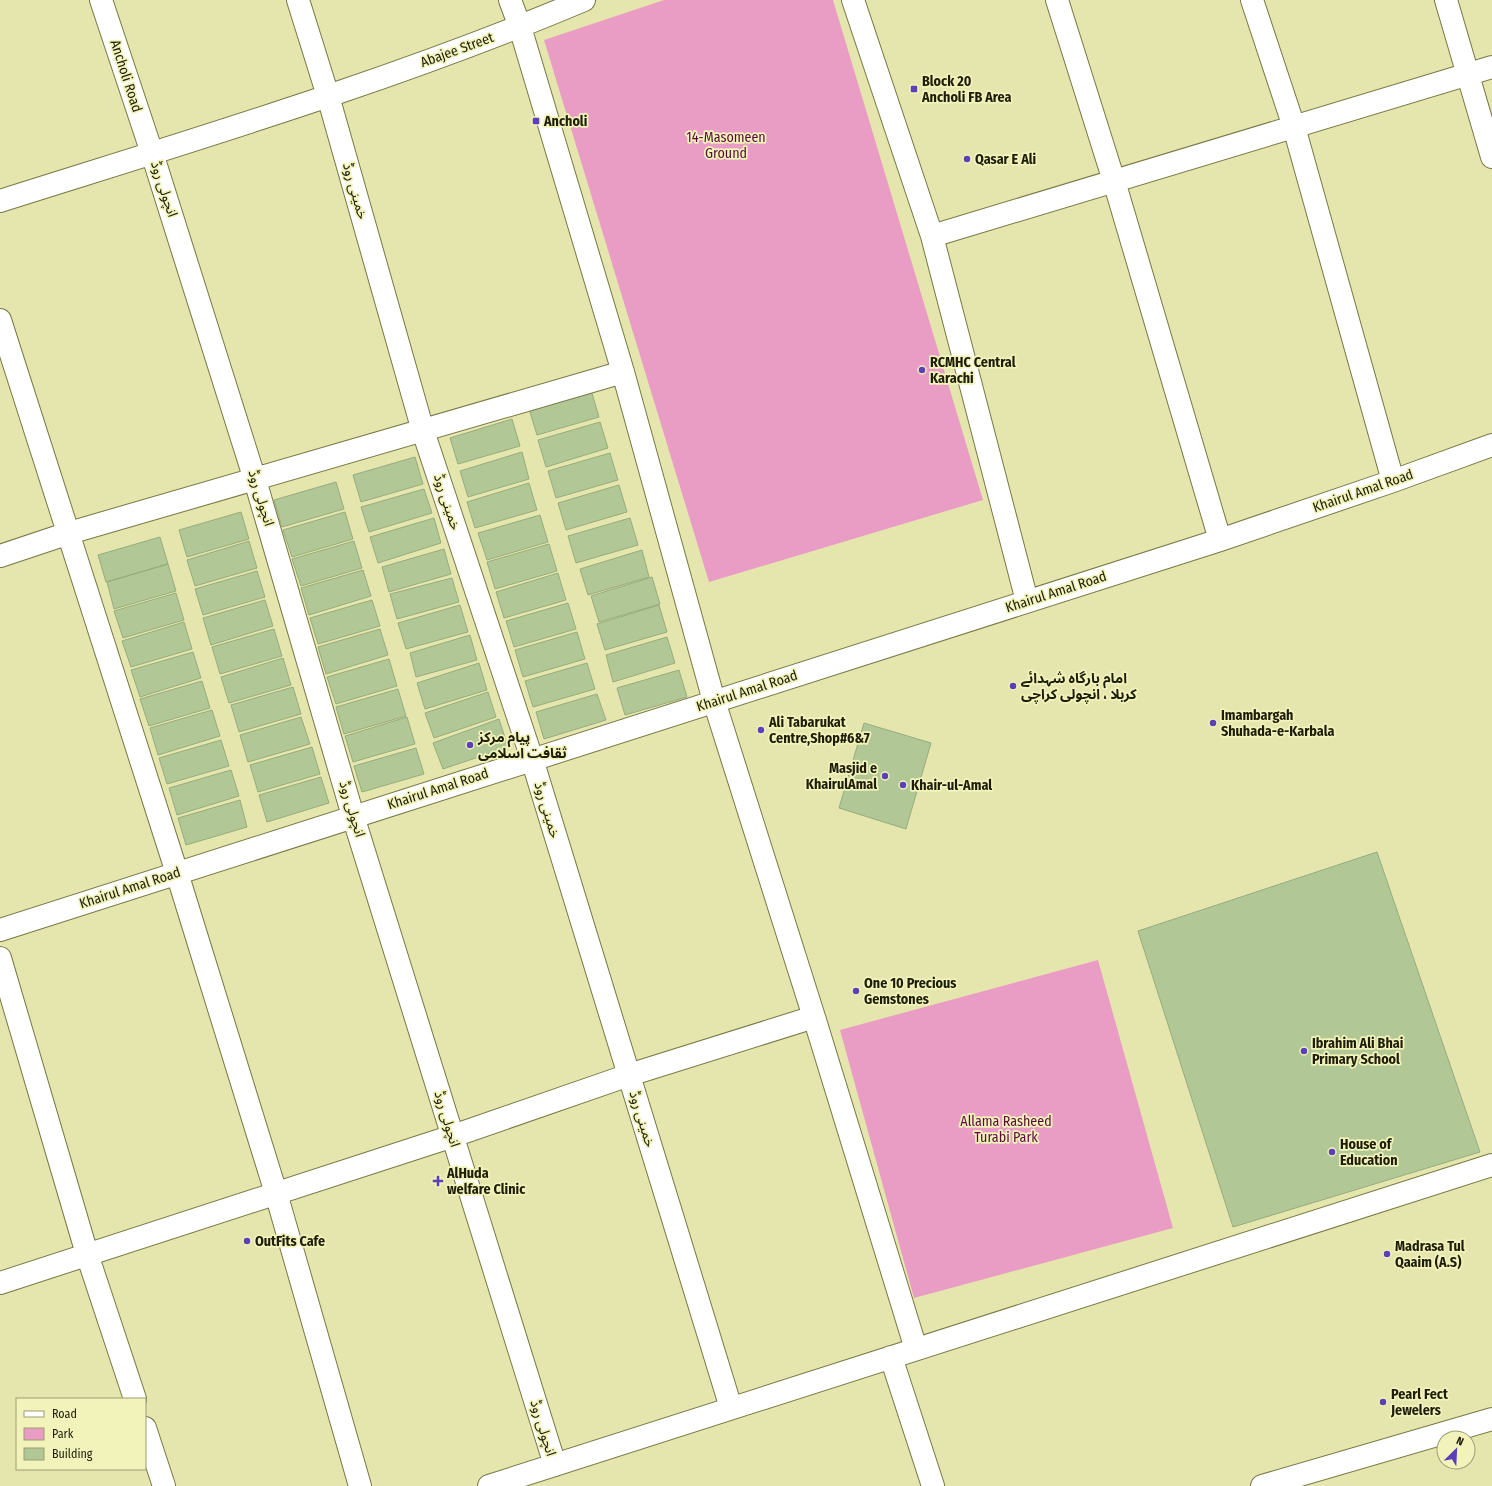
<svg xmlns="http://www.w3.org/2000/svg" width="1492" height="1486" viewBox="0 0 1492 1486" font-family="'Fira Sans Condensed','Noto Sans Arabic',sans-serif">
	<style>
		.green { fill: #ea9dc4 }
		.building { fill: #b1c796; stroke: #97ac7c }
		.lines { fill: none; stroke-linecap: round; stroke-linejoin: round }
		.minor-casing { stroke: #787845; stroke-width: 24 }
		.minor { stroke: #fff; stroke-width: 22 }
		.poi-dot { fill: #5b3fb8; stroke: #f2f3bb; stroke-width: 1.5 }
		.labels { text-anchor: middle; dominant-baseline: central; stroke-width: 3.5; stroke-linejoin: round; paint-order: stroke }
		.street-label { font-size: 14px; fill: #1d1d08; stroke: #f2f3bb }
		.poi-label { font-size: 14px; font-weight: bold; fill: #1d1d08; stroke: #f2f3bb; text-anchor: start }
		.park-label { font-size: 14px; fill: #5b093d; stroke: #f2f3bb }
	</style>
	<rect width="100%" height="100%" fill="#e5e5ae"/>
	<path class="green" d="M 664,0 L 833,0 L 983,500 L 709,582 L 544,40 Z
		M 1098,960 L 1173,1228 L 914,1298 L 840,1030 Z"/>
	<path class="building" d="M 591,390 L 599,417 L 537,435 L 529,409 Z
		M 512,419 L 520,446 L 458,464 L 450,438 Z
		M 600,422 L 608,448 L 546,467 L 538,440 Z
		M 522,452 L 529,479 L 468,497 L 460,471 Z
		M 610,453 L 618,480 L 556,498 L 548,471 Z
		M 415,457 L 423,484 L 361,502 L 353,475 Z
		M 336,482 L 344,509 L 282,527 L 274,500 Z
		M 529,483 L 537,510 L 475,528 L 467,502 Z
		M 619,485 L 627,512 L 566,530 L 558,503 Z
		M 424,489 L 432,513 L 369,532 L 361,507 Z
		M 241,512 L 249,539 L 187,557 L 179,530 Z
		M 345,512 L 353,539 L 292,557 L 283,530 Z
		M 540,515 L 548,542 L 487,560 L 478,533 Z
		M 434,518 L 441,543 L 378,563 L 370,537 Z
		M 630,518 L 638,545 L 576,563 L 568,536 Z
		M 160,537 L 168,564 L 106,582 L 98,555 Z
		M 249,541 L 257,568 L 195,586 L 187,560 Z
		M 354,541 L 362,568 L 301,586 L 292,559 Z
		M 549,544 L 557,571 L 495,589 L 487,562 Z
		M 444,549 L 451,574 L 389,592 L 382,567 Z
		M 642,550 L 649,577 L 588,595 L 580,569 Z
		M 168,564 L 176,591 L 114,609 L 107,582 Z
		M 363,570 L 371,596 L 309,615 L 301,588 Z
		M 257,571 L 265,597 L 203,615 L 195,589 Z
		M 558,573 L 566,600 L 504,618 L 496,592 Z
		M 652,577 L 660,604 L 599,622 L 591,596 Z
		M 452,578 L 459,602 L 397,619 L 390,594 Z
		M 176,593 L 184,620 L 123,638 L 114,611 Z
		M 265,600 L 273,626 L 211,645 L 203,618 Z
		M 372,600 L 380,626 L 318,644 L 310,618 Z
		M 568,603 L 576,629 L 514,647 L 506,621 Z
		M 460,605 L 468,632 L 406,649 L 398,623 Z
		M 659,605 L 667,632 L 605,650 L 597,624 Z
		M 184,622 L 192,649 L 131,667 L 122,641 Z
		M 274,629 L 282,656 L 220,674 L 212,647 Z
		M 380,629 L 388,655 L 326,674 L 318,647 Z
		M 577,632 L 585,659 L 523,677 L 515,650 Z
		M 470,635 L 477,660 L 416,677 L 410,653 Z
		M 667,637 L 675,663 L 613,682 L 606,655 Z
		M 193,652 L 201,678 L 140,697 L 131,670 Z
		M 283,658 L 291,685 L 229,703 L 221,677 Z
		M 389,659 L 397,686 L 336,704 L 327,677 Z
		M 479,663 L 487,690 L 425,709 L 417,683 Z
		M 587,663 L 595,689 L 533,707 L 525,681 Z
		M 679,670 L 687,697 L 625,715 L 617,688 Z
		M 202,681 L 210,708 L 149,726 L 140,699 Z
		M 293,687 L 301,714 L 239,732 L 231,705 Z
		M 398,689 L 406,716 L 344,734 L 336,707 Z
		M 488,692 L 496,717 L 434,738 L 425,713 Z
		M 597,694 L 606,720 L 544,739 L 536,712 Z
		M 212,710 L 220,736 L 158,755 L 150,728 Z
		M 301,717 L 310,744 L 248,762 L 240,735 Z
		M 407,717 L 415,744 L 353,762 L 345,736 Z
		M 499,719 L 508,747 L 443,769 L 433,743 Z
		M 864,723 L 931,743 L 906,829 L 839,808 Z
		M 221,740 L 229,766 L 167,784 L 159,758 Z
		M 312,747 L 320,774 L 258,792 L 250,765 Z
		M 416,748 L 424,774 L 362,792 L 354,766 Z
		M 231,770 L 239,796 L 177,815 L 169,788 Z
		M 321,777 L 329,803 L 267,822 L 259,795 Z
		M 240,800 L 247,827 L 186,845 L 178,818 Z
		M 1377,852 L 1480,1152 L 1233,1227 L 1138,931 Z"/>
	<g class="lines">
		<g class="minor-casing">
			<path id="minor" d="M 101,0 L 152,153 L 255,480 L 353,816 L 555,1465
				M 298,0 L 328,96 L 423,431 L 532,759 L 731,1408
				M 510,0 L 520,27 L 623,372 L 714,701 L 814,1017 L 916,1349
				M 853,0 L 932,236 L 1027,601
				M 1057,0 L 1114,181 L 1220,540
				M 1252,0 L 1294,127 L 1393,481
				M 1446,0 L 1492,157
				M 0,201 C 196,139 395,80 584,0
				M 932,236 L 1492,67
				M 0,320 L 177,873 L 276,1193 L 360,1486
				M 0,556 L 69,533 L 623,372
				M 0,930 L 1220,540 L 1393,481 L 1492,445
				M 0,958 L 87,1254 L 135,1399
				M 0,1283 L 453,1136 L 629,1075 L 814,1017
				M 891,1357 L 933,1486
				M 145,1428 L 164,1486
				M 489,1486 L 1492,1165
				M 1262,1486 L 1492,1419"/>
		</g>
		<use href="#minor" class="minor"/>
	</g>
	<g class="poi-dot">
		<rect x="910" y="85" width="8" height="8" rx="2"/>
		<rect x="532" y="117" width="8" height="8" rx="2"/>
		<circle cx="967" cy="159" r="4"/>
		<circle cx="922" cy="370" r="4"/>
		<circle cx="1013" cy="686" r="4"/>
		<circle cx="1213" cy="723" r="4"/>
		<circle cx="761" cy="730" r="4"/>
		<circle cx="470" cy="745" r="4"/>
		<circle cx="885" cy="776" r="4"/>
		<circle cx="903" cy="785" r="4"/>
		<circle cx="856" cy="991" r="4"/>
		<circle cx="1304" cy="1051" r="4"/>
		<circle cx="1332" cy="1152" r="4"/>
		<path d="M436 1175h4v4h4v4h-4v4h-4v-4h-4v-4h4z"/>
		<circle cx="247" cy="1241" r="4"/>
		<circle cx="1387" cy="1254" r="4"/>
		<circle cx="1383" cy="1402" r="4"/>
	</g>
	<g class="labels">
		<g class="street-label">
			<text transform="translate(457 50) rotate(-20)">Abajee Street</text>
			<text transform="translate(126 76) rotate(72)">Ancholi Road</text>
			<text transform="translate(164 189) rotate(72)">انچولی روڈ</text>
			<text transform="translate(355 191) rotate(74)">خمینی روڈ</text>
			<text transform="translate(1363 491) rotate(-19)">Khairul Amal Road</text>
			<text transform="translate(261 498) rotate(73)">انچولی روڈ</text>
			<text transform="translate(447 502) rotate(72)">خمینی روڈ</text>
			<text transform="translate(1056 592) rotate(-18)">Khairul Amal Road</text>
			<text transform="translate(747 691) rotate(-18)">Khairul Amal Road</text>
			<text transform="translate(438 789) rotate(-18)">Khairul Amal Road</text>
			<text transform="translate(352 809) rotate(73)">انچولی روڈ</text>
			<text transform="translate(547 810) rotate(73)">خمینی روڈ</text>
			<text transform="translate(130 888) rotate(-18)">Khairul Amal Road</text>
			<text transform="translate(447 1119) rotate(73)">انچولی روڈ</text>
			<text transform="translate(642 1119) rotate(73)">خمینی روڈ</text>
			<text transform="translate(543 1428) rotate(73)">انچولی روڈ</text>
		</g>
		<g class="poi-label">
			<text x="922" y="81">Block 20<tspan x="922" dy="16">Ancholi FB Area</tspan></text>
			<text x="544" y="121">Ancholi</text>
			<text x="975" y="159">Qasar E Ali</text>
			<text x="930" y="362">RCMHC Central<tspan x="930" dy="16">Karachi</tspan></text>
			<text x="1021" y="678">امام بارگاہ شہدائے<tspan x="1021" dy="16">کربلا ، انچولی کراچی</tspan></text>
			<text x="1221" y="715">Imambargah<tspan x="1221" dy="16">Shuhada-e-Karbala</tspan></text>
			<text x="769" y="722">Ali Tabarukat<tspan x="769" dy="16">Centre,Shop#6&amp;7</tspan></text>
			<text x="478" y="737">پيام مركز<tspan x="478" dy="16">ثقافت اسلامى</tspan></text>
			<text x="877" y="768" text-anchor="end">Masjid e<tspan x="877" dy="16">KhairulAmal</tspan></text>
			<text x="911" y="785">Khair-ul-Amal</text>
			<text x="864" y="983">One 10 Precious<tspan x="864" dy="16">Gemstones</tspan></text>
			<text x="1312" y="1043">Ibrahim Ali Bhai<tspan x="1312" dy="16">Primary School</tspan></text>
			<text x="1340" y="1144">House of<tspan x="1340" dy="16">Education</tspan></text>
			<text x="447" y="1173">AlHuda<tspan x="447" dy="16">welfare Clinic</tspan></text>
			<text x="255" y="1241">OutFits Cafe</text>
			<text x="1395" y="1246">Madrasa Tul<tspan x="1395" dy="16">Qaaim (A.S)</tspan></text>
			<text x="1391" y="1394">Pearl Fect<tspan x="1391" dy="16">Jewelers</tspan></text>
		</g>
		<g class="park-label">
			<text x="726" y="137">14-Masomeen<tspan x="726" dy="16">Ground</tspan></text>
			<text x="1006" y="1121">Allama Rasheed<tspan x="1006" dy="16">Turabi Park</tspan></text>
		</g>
	</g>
	<rect x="16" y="1398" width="130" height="72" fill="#f2f3bb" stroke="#9d9d73"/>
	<rect x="24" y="1411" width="20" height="6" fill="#ffffff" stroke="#9d9d73"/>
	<text x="52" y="1418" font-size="12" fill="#1d1d08">Road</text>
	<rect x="24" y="1428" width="20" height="12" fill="#ea9dc4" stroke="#9d9d73"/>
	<text x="52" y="1438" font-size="12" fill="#1d1d08">Park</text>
	<rect x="24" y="1448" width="20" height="12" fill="#b1c796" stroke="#9d9d73"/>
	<text x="52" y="1458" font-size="12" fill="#1d1d08">Building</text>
	<g transform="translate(1456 1450) rotate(24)"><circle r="19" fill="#f2f3bb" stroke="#9d9d73"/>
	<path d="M0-3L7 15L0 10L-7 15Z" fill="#5b3fb8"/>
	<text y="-6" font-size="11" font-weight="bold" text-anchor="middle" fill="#1d1d08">N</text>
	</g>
</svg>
